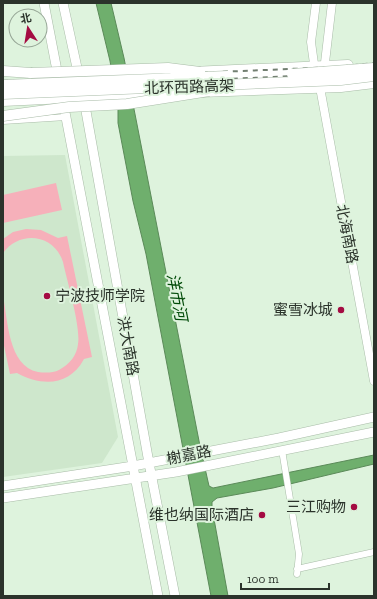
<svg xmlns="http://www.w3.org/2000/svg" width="377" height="599" viewBox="0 0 377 599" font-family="'Zilla Slab','Noto Sans SC',serif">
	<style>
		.built { fill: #cee7cc }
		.green { fill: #f6b0ba }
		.water { fill: #6faf6d; stroke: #5b8a59 }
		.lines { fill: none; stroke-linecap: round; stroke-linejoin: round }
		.minor-casing { stroke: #a9bca8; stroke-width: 7 }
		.tertiary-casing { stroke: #a9bca8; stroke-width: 9 }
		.secondary-casing { stroke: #a9bca8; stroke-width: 10 }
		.primary-casing { stroke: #a9bca8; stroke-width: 11 }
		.trunk-casing { stroke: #a9bca8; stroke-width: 11 }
		.minor { stroke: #fff; stroke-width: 6 }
		.tertiary { stroke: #fff; stroke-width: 8 }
		.secondary { stroke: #fff; stroke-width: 9 }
		.primary { stroke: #fff; stroke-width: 10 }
		.trunk { stroke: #fff; stroke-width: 10 }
		.rail { stroke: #727f71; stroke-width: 2; stroke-dasharray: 5 5; stroke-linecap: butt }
		.trunk-bridge-casing { stroke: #a9bca8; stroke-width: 11; stroke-linecap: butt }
		.trunk-bridge { stroke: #fff; stroke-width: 10 }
		.poi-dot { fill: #a40b42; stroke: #def3dd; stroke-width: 1.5 }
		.labels { text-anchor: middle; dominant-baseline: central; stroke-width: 4; stroke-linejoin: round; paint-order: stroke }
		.street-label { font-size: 15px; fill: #2b332b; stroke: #def3dd }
		.poi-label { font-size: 15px; fill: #2b332b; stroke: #def3dd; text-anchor: end }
		.water-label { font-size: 16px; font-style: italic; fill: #024b09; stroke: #def3dd }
	</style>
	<rect width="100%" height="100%" fill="#def3dd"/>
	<path class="built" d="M 65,155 L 118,437 L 102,463 L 3,477 L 3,156 Z"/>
	<path class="green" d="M 56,183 L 62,210 L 3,223 L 3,195 Z
		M 26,229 L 41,230 L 58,238 L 67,236 L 92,357 L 84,359 C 69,387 41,386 17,373 L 10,374 L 3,341 L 3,296 C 8,320 8,366 38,372 C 45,373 53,373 59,370 C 70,364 77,355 78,344 C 81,327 67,281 63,262 C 54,234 20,230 3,253 L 3,239 L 13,232 Z"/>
	<path class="water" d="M 96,3 L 111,3 L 124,58 L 200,446 L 209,486 L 213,488 L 374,455 L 374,464 L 273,488 L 217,498 L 212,502 L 212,508 L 228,596 L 211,596 L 146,254 L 133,201 L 118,123 L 118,108 L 110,61 Z"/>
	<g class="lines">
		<g class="minor-casing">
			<path id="minor" d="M 3,121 L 66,117
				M 282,450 L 299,554 L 297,574
				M 297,569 L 374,552"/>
		</g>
		<g class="tertiary-casing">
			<path id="tertiary" d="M 315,71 L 311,42 L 316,3
				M 324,71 L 332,3
				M 319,82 L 374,381"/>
		</g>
		<g class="secondary-casing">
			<path id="secondary" d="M 44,3 L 158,596
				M 63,3 L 79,77
				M 84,100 L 149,463 L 175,596
				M 3,486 L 133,466 L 279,438 L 374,417
				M 3,498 L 176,472 L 374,432"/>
		</g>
		<g class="primary-casing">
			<path id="primary" d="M 192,72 L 348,65
				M 72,77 L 130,74
				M 200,92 L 341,87 L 374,83
				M 3,101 L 172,93"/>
		</g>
		<g class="trunk-casing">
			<path id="trunk" d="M 3,71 L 31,73
				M 228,76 L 292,74"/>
		</g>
		<use href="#minor" class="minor"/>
		<use href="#tertiary" class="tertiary"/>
		<use href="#secondary" class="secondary"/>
		<use href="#primary" class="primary"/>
		<use href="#trunk" class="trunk"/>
		<path class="rail" d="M 3,81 L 337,67 L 374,63
			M 3,89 L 340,74 L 374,70"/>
		<g class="trunk-bridge-casing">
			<path id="trunk-bridge" d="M 31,73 L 168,68 L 200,72
				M 292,74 L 374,68
				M 3,85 L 228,76
				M 3,94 L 341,80 L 374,76
				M 3,116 L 69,107 L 127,104 L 209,91"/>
		</g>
		<use href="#trunk-bridge" class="trunk-bridge"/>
	</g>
	<g class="poi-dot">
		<circle cx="47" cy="296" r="4"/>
		<circle cx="341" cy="310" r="4"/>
		<circle cx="354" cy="507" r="4"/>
		<circle cx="262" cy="515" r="4"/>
	</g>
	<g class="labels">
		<g class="street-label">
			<text transform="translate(189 87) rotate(-2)">北环西路高架</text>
			<text transform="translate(347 234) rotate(79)">北海南路</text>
			<text transform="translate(128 346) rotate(80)">洪大南路</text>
			<text transform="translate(189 455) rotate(-11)">榭嘉路</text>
		</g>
		<g class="poi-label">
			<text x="55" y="296" text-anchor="start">宁波技师学院</text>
			<text x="333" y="310">蜜雪冰城</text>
			<text x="346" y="507">三江购物</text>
			<text x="254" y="515">维也纳国际酒店</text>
		</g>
		<g class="water-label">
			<text transform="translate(177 297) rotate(79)">洋市河</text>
		</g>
	</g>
	<rect width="377" height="599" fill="none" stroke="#2b332b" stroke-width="8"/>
	<g transform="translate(28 28) rotate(348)"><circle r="19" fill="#def3dd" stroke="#96a696"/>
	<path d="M0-3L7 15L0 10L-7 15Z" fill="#a40b42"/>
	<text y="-6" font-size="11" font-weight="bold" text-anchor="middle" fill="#2b332b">北</text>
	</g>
	<path d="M241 583v6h88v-6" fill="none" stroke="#2b332b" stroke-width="2"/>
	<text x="247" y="583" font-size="12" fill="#2b332b" stroke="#def3dd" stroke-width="3" paint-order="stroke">100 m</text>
</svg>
